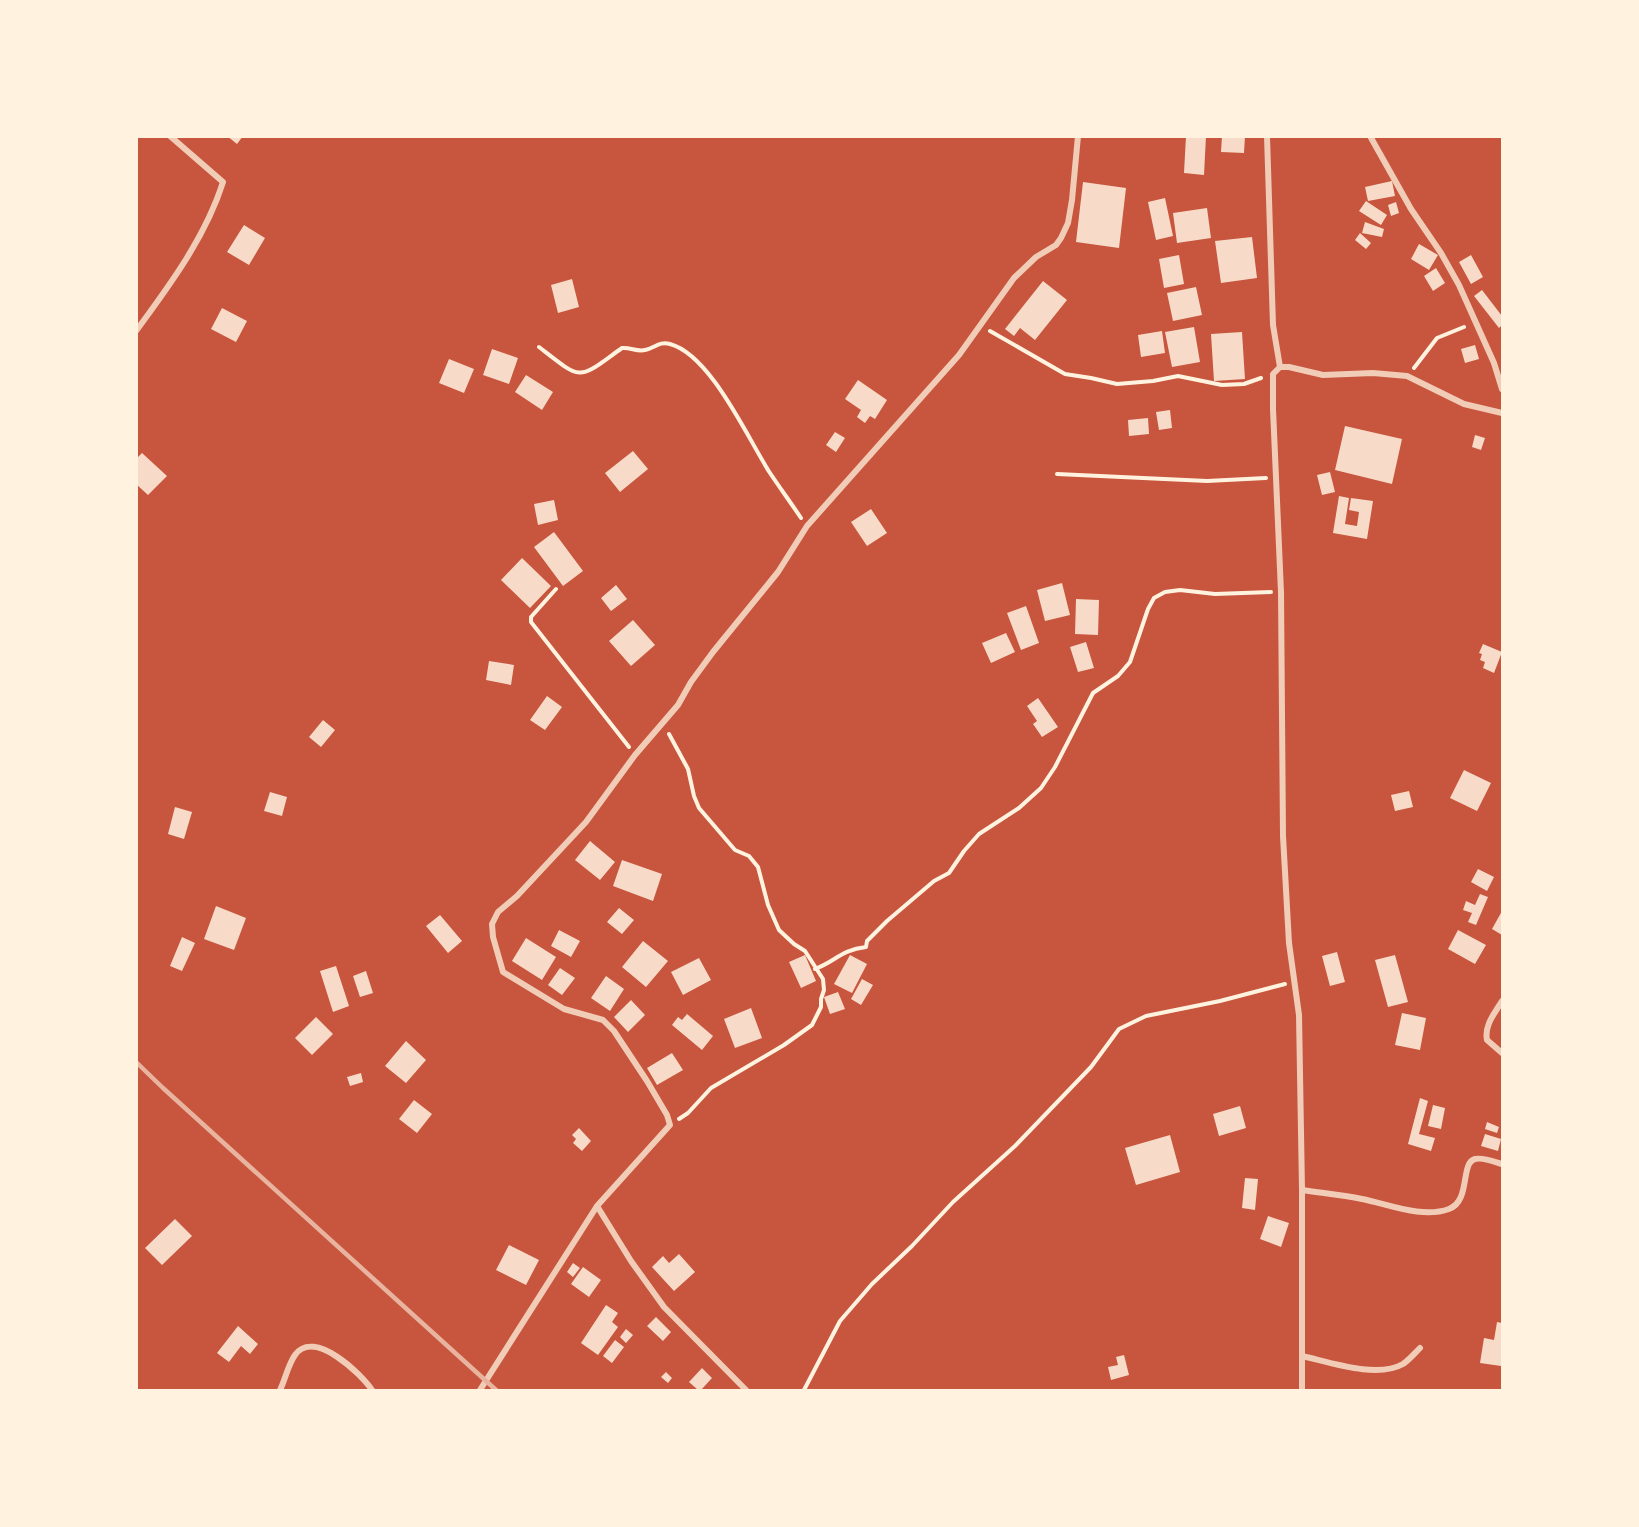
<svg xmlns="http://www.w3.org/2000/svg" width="1639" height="1527" viewBox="0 0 1639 1527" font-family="Barlow,sans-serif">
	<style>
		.building { fill: #f7dbc8 }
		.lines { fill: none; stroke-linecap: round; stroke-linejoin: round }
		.path { stroke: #fff3e0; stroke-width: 4 }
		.minor { stroke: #f1ccb7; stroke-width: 6 }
		.rail { stroke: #e9b49f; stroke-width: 4.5 }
	</style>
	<rect width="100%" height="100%" fill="#c8553d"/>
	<path class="building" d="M 227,136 L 243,136 L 237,144 Z
		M 1186,136 L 1206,136 L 1204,175 L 1184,173 Z
		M 1222,136 L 1245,136 L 1244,153 L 1221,152 Z
		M 1392,181 L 1395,196 L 1368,201 L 1365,187 Z
		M 1083,182 L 1126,188 L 1119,248 L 1076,242 Z
		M 1165,198 L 1173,236 L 1156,240 L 1148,202 Z
		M 1366,201 L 1387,215 L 1381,225 L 1359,211 Z
		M 1396,202 L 1399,213 L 1391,216 L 1388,205 Z
		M 1207,208 L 1211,238 L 1177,243 L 1173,213 Z
		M 1365,222 L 1384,229 L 1382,237 L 1362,233 Z
		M 244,225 L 265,238 L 249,265 L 227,252 Z
		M 1360,233 L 1371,243 L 1366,249 L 1355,240 Z
		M 1252,237 L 1257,278 L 1221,283 L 1215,241 Z
		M 1419,244 L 1438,255 L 1429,270 L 1411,259 Z
		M 1179,255 L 1184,284 L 1164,288 L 1159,259 Z
		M 1471,255 L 1483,277 L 1471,284 L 1459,262 Z
		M 1436,268 L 1445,283 L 1433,291 L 1424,276 Z
		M 572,279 L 579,307 L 558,313 L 551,285 Z
		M 1043,281 L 1067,300 L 1035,340 L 1020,328 L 1014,336 L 1005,329 Z
		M 1196,287 L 1202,315 L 1173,321 L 1167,293 Z
		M 1482,290 L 1502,316 L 1502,325 L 1499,328 L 1474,296 Z
		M 222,308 L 247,321 L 236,342 L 211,329 Z
		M 1194,327 L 1200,362 L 1172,367 L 1165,332 Z
		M 1162,331 L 1165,353 L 1141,357 L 1138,335 Z
		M 1242,332 L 1245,379 L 1214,381 L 1211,334 Z
		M 1475,345 L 1479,359 L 1465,363 L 1461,349 Z
		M 492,349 L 518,358 L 509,384 L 483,375 Z
		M 449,359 L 474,369 L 464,393 L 439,383 Z
		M 526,375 L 553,392 L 542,410 L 515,392 Z
		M 858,380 L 887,400 L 875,419 L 870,416 L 865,423 L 857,417 L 861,410 L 845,399 Z
		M 1170,410 L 1172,428 L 1159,430 L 1156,412 Z
		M 1148,418 L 1149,434 L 1129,436 L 1128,420 Z
		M 1345,426 L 1402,439 L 1392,484 L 1335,470 Z
		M 835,432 L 845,438 L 836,452 L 826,445 Z
		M 1475,435 L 1485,438 L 1481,450 L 1472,447 Z
		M 633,451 L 648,469 L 620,492 L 605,473 Z
		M 142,453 L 167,476 L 148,495 L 136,484 L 136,459 Z
		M 1330,472 L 1335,492 L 1322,495 L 1317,475 Z
		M 1339,496 L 1349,498 L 1345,524 L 1357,526 L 1359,512 L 1349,510 L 1351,498 L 1373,501 L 1367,539 L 1333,533 Z
		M 554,500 L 558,520 L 538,525 L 534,504 Z
		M 871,509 L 887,533 L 867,546 L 851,522 Z
		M 554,532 L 583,571 L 563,586 L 534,547 Z
		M 522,558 L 551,586 L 530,608 L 501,580 Z
		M 1062,583 L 1070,615 L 1045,621 L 1037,590 Z
		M 616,585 L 627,599 L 611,611 L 601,598 Z
		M 1076,599 L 1099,600 L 1098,635 L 1075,634 Z
		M 1026,606 L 1039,643 L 1021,650 L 1007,613 Z
		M 633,620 L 655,645 L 631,666 L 609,641 Z
		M 1006,633 L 1015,652 L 991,663 L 982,643 Z
		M 1086,642 L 1094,668 L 1078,672 L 1070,647 Z
		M 1483,644 L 1502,652 L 1494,673 L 1483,668 L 1485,662 L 1480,660 L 1482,654 L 1479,653 Z
		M 489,661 L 514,665 L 511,685 L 486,680 Z
		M 547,696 L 562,707 L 545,730 L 530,720 Z
		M 1038,698 L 1058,727 L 1042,737 L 1033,724 L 1037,721 L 1027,706 Z
		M 323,720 L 335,730 L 321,747 L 309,737 Z
		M 1464,770 L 1491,783 L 1477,811 L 1450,798 Z
		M 1409,791 L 1413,807 L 1395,811 L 1391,795 Z
		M 270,792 L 287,797 L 282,816 L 264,811 Z
		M 175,807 L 192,812 L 184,839 L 168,834 Z
		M 590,841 L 615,862 L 600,880 L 575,860 Z
		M 622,860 L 662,874 L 653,901 L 613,886 Z
		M 1478,869 L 1494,877 L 1487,891 L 1471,882 Z
		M 1480,894 L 1488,897 L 1476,925 L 1468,922 L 1472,913 L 1463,910 L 1466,901 L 1475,905 Z
		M 216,906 L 246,918 L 234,950 L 204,939 Z
		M 619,908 L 634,920 L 622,934 L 607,922 Z
		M 1502,911 L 1502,935 L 1492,929 Z
		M 440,915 L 462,941 L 448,953 L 426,926 Z
		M 559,930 L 580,941 L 571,957 L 551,946 Z
		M 1458,930 L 1486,945 L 1475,964 L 1448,949 Z
		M 182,937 L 195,943 L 182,971 L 170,966 Z
		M 526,938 L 556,957 L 542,980 L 512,961 Z
		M 643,941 L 668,961 L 646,987 L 622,967 Z
		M 1337,952 L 1345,982 L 1330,986 L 1322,956 Z
		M 805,955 L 816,981 L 801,988 L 789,962 Z
		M 850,955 L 867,964 L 852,993 L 834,984 Z
		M 1395,955 L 1408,1002 L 1388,1007 L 1375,960 Z
		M 699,958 L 711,980 L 683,995 L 671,972 Z
		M 336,966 L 349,1006 L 333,1012 L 320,971 Z
		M 560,968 L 575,978 L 562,995 L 548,985 Z
		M 366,971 L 373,993 L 360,997 L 353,976 Z
		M 606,976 L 624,989 L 610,1011 L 591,998 Z
		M 862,979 L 873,985 L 861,1005 L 851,999 Z
		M 838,992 L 845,1009 L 830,1014 L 824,997 Z
		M 631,1000 L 645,1015 L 628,1032 L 614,1017 Z
		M 751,1008 L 762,1038 L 735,1048 L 724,1019 Z
		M 1402,1013 L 1426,1018 L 1420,1050 L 1395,1045 Z
		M 687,1014 L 713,1036 L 702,1050 L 672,1025 L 678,1017 L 682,1020 Z
		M 316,1017 L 333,1034 L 312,1055 L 295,1038 Z
		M 406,1041 L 426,1060 L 406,1083 L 385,1066 Z
		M 672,1053 L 683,1070 L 657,1085 L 647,1068 Z
		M 361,1073 L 363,1082 L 350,1086 L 347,1077 Z
		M 1420,1098 L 1428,1101 L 1419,1134 L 1435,1138 L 1431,1151 L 1408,1144 Z
		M 414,1100 L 432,1114 L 417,1133 L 399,1119 Z
		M 1433,1105 L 1445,1108 L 1441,1129 L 1428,1126 Z
		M 1240,1106 L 1246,1128 L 1219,1136 L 1213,1114 Z
		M 1487,1122 L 1499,1127 L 1497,1133 L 1485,1129 Z
		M 579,1128 L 591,1141 L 582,1151 L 573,1143 L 576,1139 L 572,1135 Z
		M 1485,1134 L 1501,1139 L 1498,1151 L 1481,1146 Z
		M 1170,1135 L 1180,1172 L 1136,1185 L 1125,1148 Z
		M 1245,1178 L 1258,1179 L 1255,1210 L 1242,1208 Z
		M 1268,1216 L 1289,1223 L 1281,1247 L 1260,1239 Z
		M 175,1219 L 192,1236 L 162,1265 L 145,1248 Z
		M 509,1245 L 539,1260 L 526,1285 L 496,1270 Z
		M 679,1254 L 695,1272 L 674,1291 L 652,1267 L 663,1256 L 669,1263 Z
		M 573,1263 L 580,1268 L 573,1277 L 567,1272 Z
		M 583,1267 L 601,1280 L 589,1297 L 571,1284 Z
		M 606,1305 L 618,1313 L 612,1322 L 618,1327 L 598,1355 L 581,1343 Z
		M 656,1317 L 671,1332 L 663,1341 L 647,1326 Z
		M 1497,1322 L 1502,1323 L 1501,1366 L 1480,1363 L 1484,1338 L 1494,1340 Z
		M 238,1326 L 258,1344 L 250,1354 L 241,1346 L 229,1362 L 217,1353 Z
		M 626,1329 L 633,1335 L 626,1343 L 620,1337 Z
		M 615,1340 L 624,1347 L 612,1363 L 603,1356 Z
		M 1124,1355 L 1129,1375 L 1111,1380 L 1108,1367 L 1118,1365 L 1116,1357 Z
		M 702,1368 L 712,1378 L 701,1390 L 698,1390 L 689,1382 Z
		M 666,1372 L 672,1378 L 668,1383 L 661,1377 Z"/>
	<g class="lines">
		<path class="path" d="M 990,331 L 1065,374 L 1091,378 L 1117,384 L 1153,381 L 1178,376 L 1222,385 L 1244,384 L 1261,378
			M 539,347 C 584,382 577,380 622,348 C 630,347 637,352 645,350 C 655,348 659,341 670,344 C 711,355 748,439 770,473 C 780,488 791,503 801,518
			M 1414,368 L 1437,338 L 1464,327
			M 1057,474 L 1207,481 L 1266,478
			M 556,589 L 531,617 L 531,622 L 629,747
			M 669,734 L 688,769 L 694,796 L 699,808 L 735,850 L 749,856 L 758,867 L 768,905 L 779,930 L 794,944 L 805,951 L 823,979 L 824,990 L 821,999 L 821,1007 L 812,1025 L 784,1045 L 711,1088 L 688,1113 L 679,1119
			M 815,969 C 836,961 841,950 866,947 L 867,941 L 887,921 L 934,881 L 949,873 L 964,851 L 979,834 L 1019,808 L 1041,788 L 1055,767 L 1093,693 L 1118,676 L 1130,662 L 1148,609 L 1154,598 L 1165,592 L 1180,590 L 1215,594 L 1271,592
			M 804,1390 L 840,1321 L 872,1284 L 912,1246 L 953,1202 L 1015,1146 L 1091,1067 L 1119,1029 L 1146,1016 L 1220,1001 L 1285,984"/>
		<path class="minor" d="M 1267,136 L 1273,325 L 1280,367
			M 1370,136 L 1411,209 L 1441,253 L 1459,285 L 1494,363 L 1502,389
			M 136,331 C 170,285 206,236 223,182 L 170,136
			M 1502,1001 C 1495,1013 1484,1025 1487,1040 L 1502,1053
			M 1302,1190 C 1322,1193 1342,1195 1362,1199 C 1388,1204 1422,1219 1449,1209 C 1471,1201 1460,1163 1475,1159 C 1483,1157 1495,1162 1502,1164
			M 597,1206 L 631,1261 L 664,1307 L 746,1390
			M 1302,1356 C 1329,1362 1377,1379 1403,1364 C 1409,1360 1415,1353 1420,1348
			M 280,1390 C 285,1380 288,1365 295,1355 C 314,1328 361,1374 372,1390
			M 480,1390 L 597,1206 L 670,1125 L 667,1115 L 647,1081 L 614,1031 L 603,1020 L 564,1009 L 503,972 L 493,937 L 492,924 L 498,912 L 517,896 L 586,822 L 635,755 L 678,705 L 691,682 L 713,652 L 778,572 L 807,526 L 959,355 L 1014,278 L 1036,257 L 1056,245 L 1061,238 L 1068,223 L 1072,200 L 1078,136
			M 1302,1390 L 1302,1190 L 1299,1015 L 1289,943 L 1283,836 L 1281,592 L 1273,409 L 1273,374 L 1280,367 L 1289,367 L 1323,375 L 1373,373 L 1407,376 L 1464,404 L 1502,413"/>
		<path class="rail" d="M 136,1062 L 163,1088 L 496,1390"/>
	</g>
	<rect width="1639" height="1527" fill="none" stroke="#fff3e0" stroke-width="276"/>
</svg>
